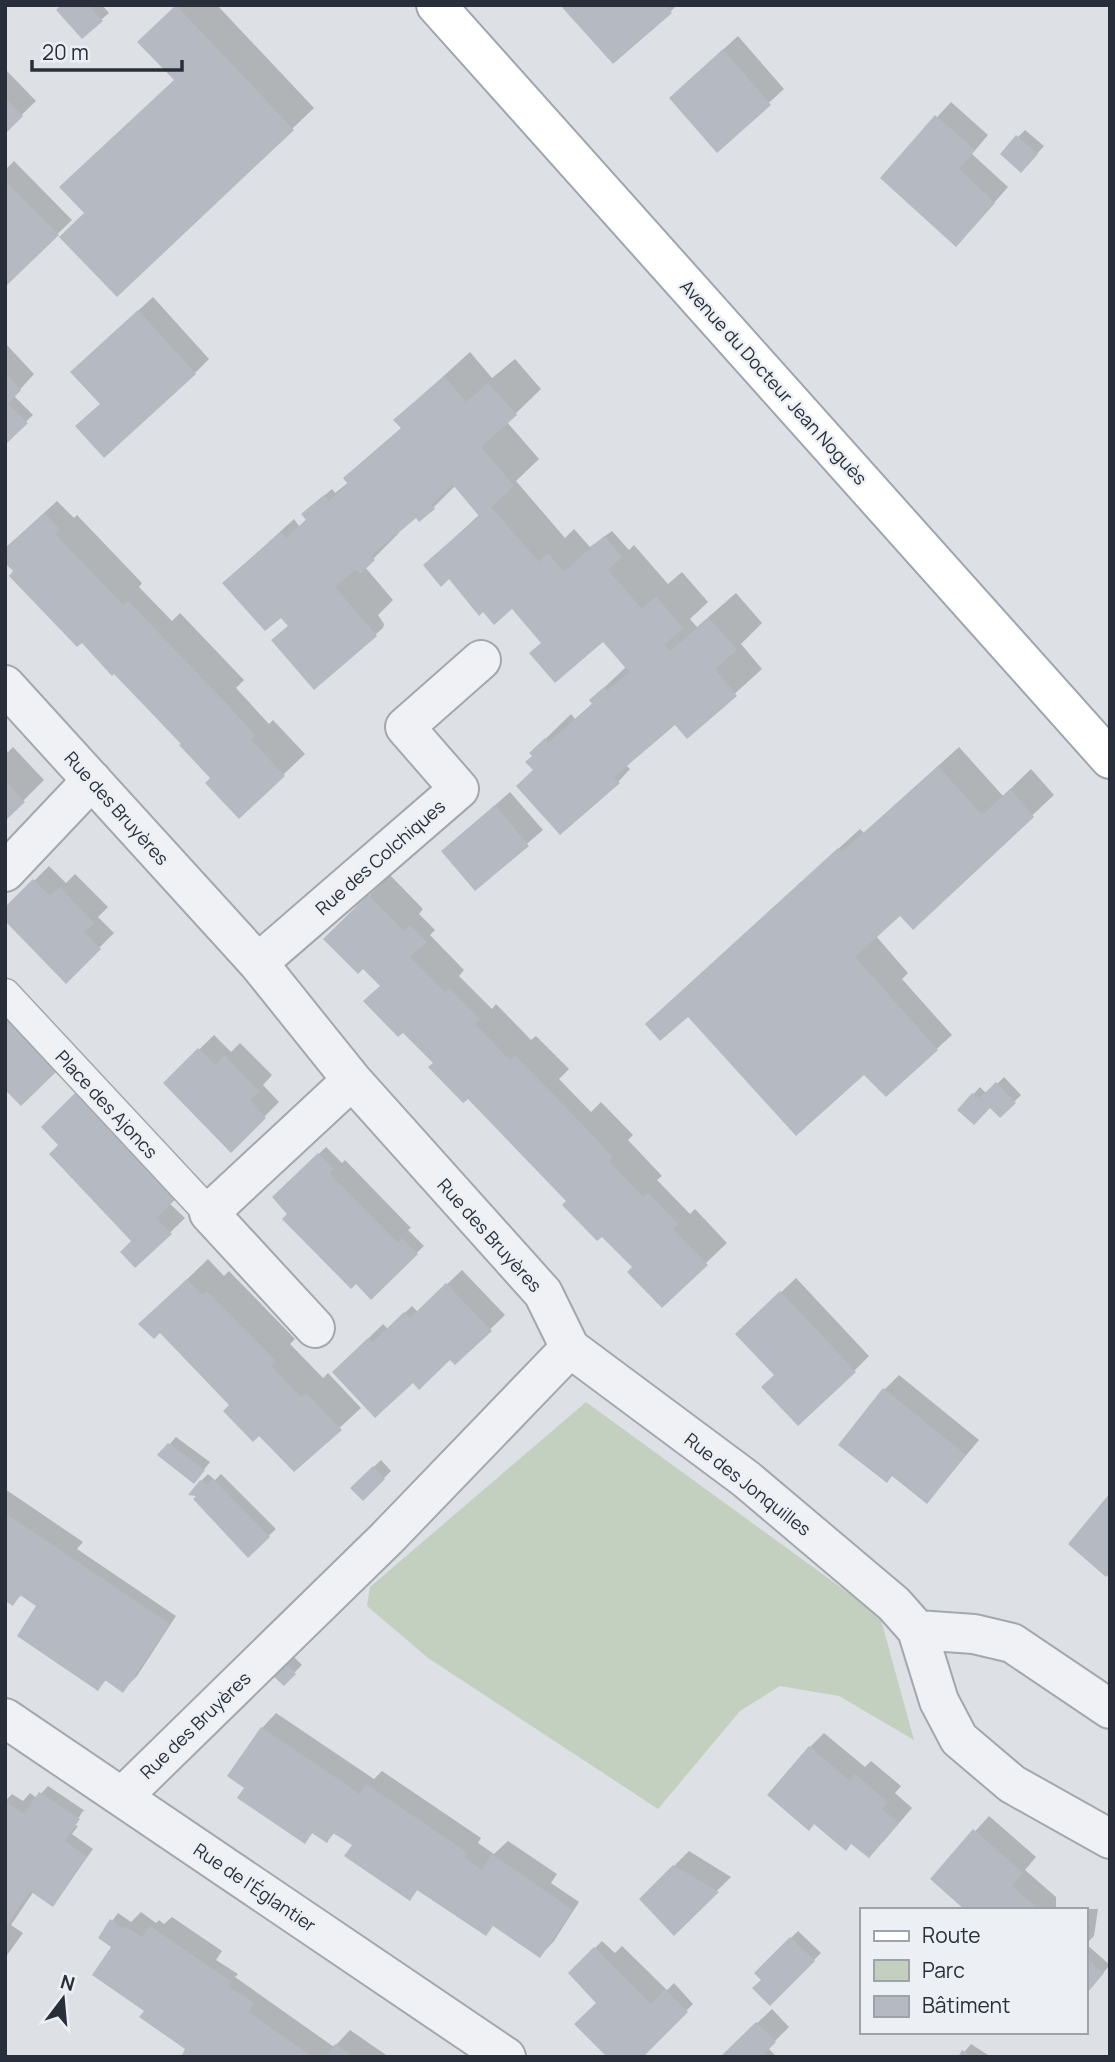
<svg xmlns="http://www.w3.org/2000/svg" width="1115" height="2062" viewBox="0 0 1115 2062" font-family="Manrope,sans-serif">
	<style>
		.green { fill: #c3cfbf }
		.shadow { fill: #0003 }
		.building { fill: #b5bac2 }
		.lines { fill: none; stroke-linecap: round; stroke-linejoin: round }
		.service-casing { stroke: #a3a8af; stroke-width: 33 }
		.minor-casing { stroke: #a3a8af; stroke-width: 42 }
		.primary-casing { stroke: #9da6b0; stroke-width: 42 }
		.service { stroke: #eff1f4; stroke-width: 30 }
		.minor { stroke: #eff1f4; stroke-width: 38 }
		.primary { stroke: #fff; stroke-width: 38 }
		.labels { text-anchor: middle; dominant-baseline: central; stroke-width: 5; stroke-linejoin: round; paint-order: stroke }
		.street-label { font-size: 18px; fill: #282f3b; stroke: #eceff3 }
	</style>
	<rect width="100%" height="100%" fill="#dde1e5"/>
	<path class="green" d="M 586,1402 L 880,1616 L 914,1740 L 839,1696 L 780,1686 L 740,1711 L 658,1809 L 428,1658 L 367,1606 L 370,1587 Z"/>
	<path class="shadow" d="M 63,5 L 102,5 L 109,13 L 82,36 Z
		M 177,5 L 217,5 L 314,108 L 140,273 L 86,213 L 175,79 L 160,21 Z
		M 563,5 L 677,5 L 670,12 Z
		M 738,36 L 784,89 L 717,150 L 704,67 Z
		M 5,69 L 36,101 L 5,131 Z
		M 951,102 L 988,135 L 972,154 L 1008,187 L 970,230 L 882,177 Z
		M 1025,130 L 1044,146 L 1028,164 L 1018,137 Z
		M 14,161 L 72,220 L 5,285 L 5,170 Z
		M 153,297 L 209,359 L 195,373 L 102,403 L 87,358 Z
		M 5,343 L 34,374 L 14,396 L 33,415 L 5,442 Z
		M 470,352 L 492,378 L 515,359 L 541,389 L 507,422 L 539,459 L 516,481 L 565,538 L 574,529 L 590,547 L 612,531 L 629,550 L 634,545 L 668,584 L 682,572 L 708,602 L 690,619 L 697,627 L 736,593 L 762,623 L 741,644 L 762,669 L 687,737 L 675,723 L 626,765 L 630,769 L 618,782 L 534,770 L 534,756 L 531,753 L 571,714 L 575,719 L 593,703 L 591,700 L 626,667 L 603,640 L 543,642 L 512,607 L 425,565 L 480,514 L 456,485 L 434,507 L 416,516 L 398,531 L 399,533 L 365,567 L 393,600 L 378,615 L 384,624 L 383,628 L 315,687 L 274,640 L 289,625 L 247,562 L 294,519 L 299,526 L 307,519 L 310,508 L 332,489 L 335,493 L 349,482 L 402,427 L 395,420 Z
		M 57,501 L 74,518 L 77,515 L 142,583 L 139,587 L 172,621 L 180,613 L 244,680 L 236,688 L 269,724 L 273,720 L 305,754 L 240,816 L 212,778 L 183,744 L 16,571 L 21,534 Z
		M 13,747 L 44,780 L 5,819 L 5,749 L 8,752 Z
		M 959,747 L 1003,796 L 1031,769 L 1054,795 L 913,927 L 900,913 L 876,936 L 908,973 L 902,979 L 952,1035 L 886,1095 L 864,1072 L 688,1015 L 668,1004 L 860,829 L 864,833 Z
		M 510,792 L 543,830 L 475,889 L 443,851 Z
		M 49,866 L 66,883 L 75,874 L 108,907 L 98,917 L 114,933 L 66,981 L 5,910 Z
		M 390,875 L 423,909 L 419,914 L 435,930 L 430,935 L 464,970 L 459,976 L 492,1009 L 496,1004 L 531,1040 L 536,1036 L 569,1069 L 559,1079 L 591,1112 L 601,1102 L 633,1135 L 628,1140 L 662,1176 L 657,1180 L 690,1214 L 695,1209 L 727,1243 L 662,1305 L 634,1267 L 435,1063 L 381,985 L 346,918 Z
		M 5,989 L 69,1056 L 21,1103 L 5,1087 Z
		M 214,1035 L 231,1052 L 240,1043 L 272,1075 L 263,1085 L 279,1102 L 231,1150 L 165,1083 Z
		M 1004,1077 L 1021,1095 L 1000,1116 L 990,1105 L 973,1123 L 959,1110 L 980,1087 L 987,1094 Z
		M 60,1145 L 169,1203 L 185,1218 L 136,1266 L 134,1241 Z
		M 326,1147 L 342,1163 L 345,1160 L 411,1228 L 408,1230 L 424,1246 L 371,1297 L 274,1198 Z
		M 208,1259 L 224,1276 L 229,1271 L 295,1339 L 290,1344 L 323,1378 L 328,1373 L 361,1408 L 294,1470 L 163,1333 L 141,1324 Z
		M 462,1270 L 505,1315 L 455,1363 L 450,1358 L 412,1381 L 334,1372 L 383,1324 L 388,1329 L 412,1306 L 418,1312 Z
		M 796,1278 L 869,1356 L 854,1371 L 776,1375 L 752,1320 Z
		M 899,1375 L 979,1440 L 927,1502 L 884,1390 Z
		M 176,1437 L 210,1462 L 194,1482 L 160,1455 Z
		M 381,1460 L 391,1471 L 363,1499 L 352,1488 Z
		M 208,1474 L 215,1480 L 221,1474 L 276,1529 L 248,1555 L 201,1481 Z
		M 5,1489 L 83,1542 L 77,1549 L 176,1616 L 137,1676 L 122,1691 L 106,1680 L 98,1689 L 38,1605 L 22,1594 L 13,1604 L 5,1599 Z
		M 293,1656 L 302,1665 L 284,1683 L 275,1674 Z
		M 276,1713 L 374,1779 L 382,1771 L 481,1838 L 478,1843 L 494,1854 L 508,1841 L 557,1874 L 551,1883 L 579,1902 L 554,1941 L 540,1956 L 494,1925 L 419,1888 L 410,1899 L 354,1845 L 335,1832 L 327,1841 L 313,1832 L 305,1842 L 247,1787 L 262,1728 Z
		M 824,1733 L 865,1767 L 871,1761 L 901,1786 L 895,1793 L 912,1808 L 883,1842 L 852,1842 L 810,1747 Z
		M 48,1786 L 85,1811 L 83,1811 L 74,1825 L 78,1826 L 72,1834 L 93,1849 L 53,1905 L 34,1891 L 11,1925 L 23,1933 L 5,1958 L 5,1801 L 12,1794 L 23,1801 L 30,1793 L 37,1798 Z
		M 989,1816 L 1036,1857 L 1025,1870 L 1056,1897 L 1056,1909 L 1098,1909 L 1094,1936 L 1086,1944 L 1110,1965 L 1095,1982 L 1085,1987 L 1085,1910 L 968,1910 L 932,1879 Z
		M 689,1851 L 731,1877 L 674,1933 L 641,1899 Z
		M 141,1912 L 156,1923 L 159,1920 L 164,1924 L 172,1917 L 222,1951 L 216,1960 L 238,1974 L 235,1977 L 334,2047 L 350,2030 L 389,2057 L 183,2057 L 191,2041 L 147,2010 L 113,1946 L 100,1937 L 118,1913 L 131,1922 Z
		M 798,1931 L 821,1953 L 770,2003 L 763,1980 L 756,1973 Z
		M 602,1941 L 615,1953 L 622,1946 L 667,1990 L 674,1983 L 693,2004 L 641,2057 L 598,2003 L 570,1973 Z
		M 772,2009 L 789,2027 L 768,2048 L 777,2057 L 721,2057 Z
		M 971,2044 L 988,2055 L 987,2057 L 960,2057 Z"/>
	<path class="building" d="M 61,5 L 88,5 L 103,21 L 82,39 L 56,10 Z
		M 176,5 L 294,130 L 117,297 L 59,237 L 84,213 L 59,187 L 174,80 L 137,42 Z
		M 560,5 L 664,5 L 672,13 L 613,64 Z
		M 723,49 L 771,105 L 717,153 L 669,98 Z
		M 5,98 L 23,116 L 5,134 Z
		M 935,115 L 975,150 L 959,169 L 995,203 L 956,247 L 880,178 Z
		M 1016,135 L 1038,154 L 1021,173 L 1000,154 Z
		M 5,181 L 59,235 L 5,287 Z
		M 138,310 L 196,374 L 104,458 L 75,426 L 100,404 L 70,372 Z
		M 5,373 L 21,390 L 8,404 L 28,423 L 5,445 Z
		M 444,376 L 466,402 L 488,383 L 517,415 L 481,447 L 514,486 L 491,507 L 539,562 L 548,553 L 564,572 L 604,536 L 622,557 L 608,570 L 642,609 L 656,596 L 683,628 L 664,645 L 670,651 L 709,618 L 737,650 L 715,669 L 737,696 L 687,739 L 675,725 L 614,777 L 620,783 L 560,835 L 516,786 L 533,770 L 525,762 L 532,756 L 529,753 L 545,738 L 548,743 L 592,704 L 589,700 L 604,687 L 607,691 L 629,672 L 603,642 L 555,683 L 529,653 L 541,643 L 512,609 L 494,625 L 483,612 L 479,616 L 449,579 L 441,587 L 423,565 L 479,516 L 453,485 L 432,504 L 435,509 L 419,522 L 416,518 L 371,556 L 375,560 L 360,574 L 356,569 L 335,587 L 377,636 L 314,690 L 271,640 L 288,626 L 281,618 L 265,631 L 222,583 L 281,532 L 286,538 L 306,520 L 301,514 L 324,495 L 329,501 L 348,484 L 343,478 L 401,428 L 393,420 Z
		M 44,513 L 60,529 L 55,534 L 123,605 L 128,601 L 225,702 L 255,735 L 251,740 L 285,776 L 239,819 L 205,783 L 210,778 L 179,745 L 181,744 L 114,674 L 112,676 L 82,643 L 77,647 L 9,576 L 13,571 L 5,563 L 5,548 Z
		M 938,766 L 982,815 L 1010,789 L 1034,817 L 913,930 L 900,916 L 855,957 L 938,1050 L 886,1097 L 864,1075 L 796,1136 L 688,1017 L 660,1041 L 645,1024 L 838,848 L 842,852 Z
		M 5,781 L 25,802 L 5,821 Z
		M 495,805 L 529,846 L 475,891 L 441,851 Z
		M 33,879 L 50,896 L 60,887 L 94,923 L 84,932 L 101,949 L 66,984 L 5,921 L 5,907 Z
		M 368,895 L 404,931 L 410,925 L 427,942 L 410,957 L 445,992 L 449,988 L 480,1019 L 475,1024 L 510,1060 L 515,1055 L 579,1121 L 613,1157 L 609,1162 L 643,1197 L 648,1193 L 678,1224 L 673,1229 L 708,1265 L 662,1308 L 627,1272 L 632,1267 L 602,1237 L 597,1241 L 562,1205 L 566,1201 L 468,1099 L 463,1103 L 428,1067 L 433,1063 L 403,1033 L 398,1037 L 363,1001 L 380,986 L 363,969 L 358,974 L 323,939 Z
		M 5,1019 L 56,1072 L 21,1106 L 5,1090 Z
		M 198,1048 L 215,1065 L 225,1056 L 259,1091 L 250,1100 L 266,1118 L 231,1153 L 163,1083 Z
		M 996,1082 L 1016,1103 L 1000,1118 L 980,1098 Z
		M 76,1092 L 177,1198 L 156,1218 L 172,1234 L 135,1268 L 120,1252 L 131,1241 L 49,1154 L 58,1145 L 41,1127 Z
		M 972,1093 L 990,1108 L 974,1125 L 957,1110 Z
		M 318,1153 L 334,1169 L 329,1173 L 398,1243 L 402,1238 L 418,1254 L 371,1300 L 356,1284 L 351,1289 L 282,1219 L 287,1214 L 272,1197 Z
		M 187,1279 L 202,1295 L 207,1291 L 276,1361 L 271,1366 L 301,1397 L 306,1393 L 342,1430 L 294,1472 L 259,1436 L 253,1442 L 223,1411 L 229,1405 L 160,1333 L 154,1339 L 138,1324 Z
		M 446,1283 L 492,1331 L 455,1365 L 450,1360 L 419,1390 L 413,1383 L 375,1418 L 332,1372 L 368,1338 L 373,1342 L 404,1312 L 410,1318 Z
		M 780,1291 L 856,1372 L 798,1426 L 761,1387 L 774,1375 L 735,1334 Z
		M 883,1388 L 966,1455 L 927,1504 L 892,1476 L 887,1483 L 838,1445 Z
		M 168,1443 L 205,1470 L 194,1484 L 157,1455 Z
		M 373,1466 L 385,1479 L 363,1501 L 350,1488 Z
		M 213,1479 L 270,1537 L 248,1558 L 193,1499 L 196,1496 L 188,1495 L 200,1480 L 207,1485 Z
		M 1110,1493 L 1110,1573 L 1106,1577 L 1068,1544 Z
		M 5,1513 L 170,1624 L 123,1693 L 105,1680 L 98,1691 L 17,1636 L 36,1606 L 20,1595 L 13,1606 L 5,1601 Z
		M 285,1662 L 296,1674 L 284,1686 L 272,1675 Z
		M 261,1727 L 360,1794 L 366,1784 L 468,1853 L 465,1858 L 482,1870 L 492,1854 L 573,1910 L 540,1958 L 493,1926 L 486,1936 L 417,1890 L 410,1901 L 344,1856 L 352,1845 L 333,1833 L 327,1843 L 312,1833 L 305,1844 L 237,1798 L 244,1788 L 227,1776 Z
		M 809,1746 L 850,1781 L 855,1774 L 888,1802 L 882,1809 L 899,1823 L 869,1858 L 851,1844 L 846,1851 L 814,1824 L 809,1831 L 767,1795 Z
		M 39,1792 L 80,1819 L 65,1841 L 87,1857 L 53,1907 L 30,1891 L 5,1929 L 5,1801 L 24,1814 Z
		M 973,1829 L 1023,1873 L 1012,1886 L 1040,1910 L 965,1910 L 930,1879 Z
		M 673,1865 L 719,1892 L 674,1936 L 639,1899 Z
		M 110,1919 L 123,1929 L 125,1926 L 142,1937 L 150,1926 L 232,1982 L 228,1986 L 254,2003 L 248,2012 L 313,2057 L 181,2057 L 185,2049 L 139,2017 L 144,2011 L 92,1975 L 111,1947 L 98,1938 Z
		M 790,1937 L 815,1961 L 770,2006 L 752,1988 L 761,1980 L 754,1973 Z
		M 594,1947 L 651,2004 L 665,1989 L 688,2012 L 643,2057 L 607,2057 L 574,2024 L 596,2003 L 568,1973 Z
		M 1085,1957 L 1104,1973 L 1088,1992 L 1085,1989 Z
		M 756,2022 L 776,2042 L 761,2057 L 720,2057 Z
		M 335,2044 L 354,2057 L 326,2057 Z
		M 962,2050 L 973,2057 L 958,2057 Z"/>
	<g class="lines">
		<g class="service-casing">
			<path id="service" d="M 5,994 L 209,1213"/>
		</g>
		<g class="minor-casing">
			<path id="minor" d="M 5,685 L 258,963 L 352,1080 L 543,1293 L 570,1348 L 387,1538 L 122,1797
				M 5,872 L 92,780
				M 258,963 L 459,789 L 405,727 L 481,660
				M 315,1328 L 209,1213 L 352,1080
				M 570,1348 L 746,1479 L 894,1604 L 917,1630 L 939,1701 L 959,1739 L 1012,1784 L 1110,1839
				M 917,1630 L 974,1634 L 1012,1643 L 1110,1709
				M 5,1718 L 506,2057"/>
		</g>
		<g class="primary-casing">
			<path id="primary" d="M 436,5 L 1110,759"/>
		</g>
		<use href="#service" class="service"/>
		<use href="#minor" class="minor"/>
		<use href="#primary" class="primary"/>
	</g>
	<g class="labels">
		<g class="street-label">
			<text transform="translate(774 382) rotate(48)">Avenue du Docteur Jean Noguès</text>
			<text transform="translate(117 808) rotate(48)">Rue des Bruyères</text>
			<text transform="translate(380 857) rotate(-41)">Rue des Colchiques</text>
			<text transform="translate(107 1104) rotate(47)">Place des Ajoncs</text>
			<text transform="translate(490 1235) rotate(48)">Rue des Bruyères</text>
			<text transform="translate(748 1484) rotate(38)">Rue des Jonquilles</text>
			<text transform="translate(195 1725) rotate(-44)">Rue des Bruyères</text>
			<text transform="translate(255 1887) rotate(34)">Rue de l'Églantier</text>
		</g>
	</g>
	<rect width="1115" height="2062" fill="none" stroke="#282f3b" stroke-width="14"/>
	<rect x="860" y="1908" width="228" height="126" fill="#eceff3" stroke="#9ea2a9" stroke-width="2"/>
	<rect x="874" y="1931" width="35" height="10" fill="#ffffff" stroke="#9ea2a9" stroke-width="2"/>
	<text x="922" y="1943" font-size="21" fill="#282f3b">Route</text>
	<rect x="874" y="1960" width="35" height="21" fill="#c3cfbf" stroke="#9ea2a9" stroke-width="2"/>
	<text x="922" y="1978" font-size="21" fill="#282f3b">Parc</text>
	<rect x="874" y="1996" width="35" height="21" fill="#b5bac2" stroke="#9ea2a9" stroke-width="2"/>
	<text x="922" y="2013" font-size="21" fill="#282f3b">Bâtiment</text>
	<g transform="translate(63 1999) rotate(16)" stroke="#eceff3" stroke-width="5" paint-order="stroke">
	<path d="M0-5L12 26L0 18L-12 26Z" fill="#282f3b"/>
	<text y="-10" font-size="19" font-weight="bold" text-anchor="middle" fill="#282f3b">N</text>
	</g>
	<path d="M32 60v10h150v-10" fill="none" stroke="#282f3b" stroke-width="3.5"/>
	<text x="42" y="60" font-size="21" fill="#282f3b" stroke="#eceff3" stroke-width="5" paint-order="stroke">20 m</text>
</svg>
